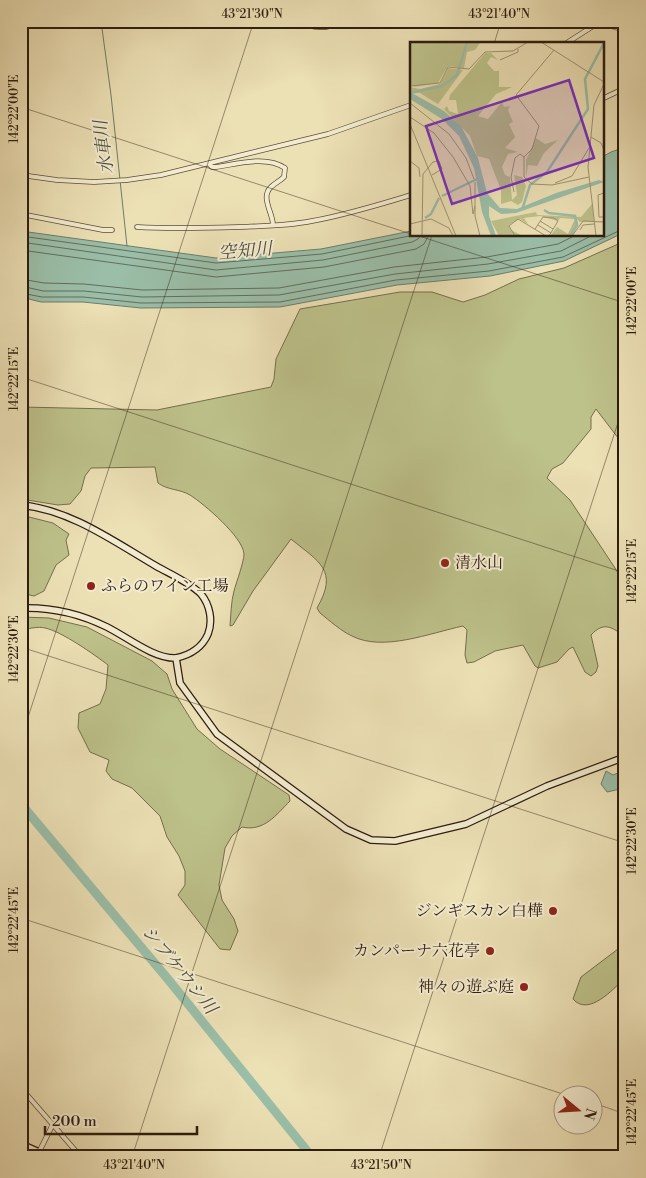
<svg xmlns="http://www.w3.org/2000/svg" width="646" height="1178" font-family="'Libre Bodoni','Noto Serif JP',serif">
<rect width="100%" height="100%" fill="#ece0b5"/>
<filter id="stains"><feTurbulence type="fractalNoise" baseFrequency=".004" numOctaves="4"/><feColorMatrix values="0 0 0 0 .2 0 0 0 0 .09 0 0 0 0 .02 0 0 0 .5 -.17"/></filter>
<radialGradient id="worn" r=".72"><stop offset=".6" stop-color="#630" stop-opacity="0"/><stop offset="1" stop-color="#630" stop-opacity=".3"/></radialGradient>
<g fill="#bdc18a" stroke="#756e4d">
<path d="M625 241V447L596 409 591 417V429L563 463 552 469 547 478 570 500 615 568 625 585V637C612 627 604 621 591 635L598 666 596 672 591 676 585 672 573 647 569 649 557 662 538 668 535 666 523 645 495 651 474 662 467 663 465 655 467 630 463 626C430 633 383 652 352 636 341 631 330 621 320 613L317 608C339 570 319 562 291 539L253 591 233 625 230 626C231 614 231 602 234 591 236 583 244 562 244 554 243 537 204 504 190 495 180 489 167 490 158 483L155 467 91 468 85 476 81 491 70 504 58 505 21 499V407L157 410 271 387 274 379 276 359 300 309 400 292H432L463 302 485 295 519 279 564 268Z"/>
<polygon points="21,515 53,523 69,534 66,540 69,555 56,565 44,591 34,596 21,593"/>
<path d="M21 617 49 618 87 627 152 661 167 674 172 689 197 729 220 749 289 795 290 801C276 815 264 832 242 827L232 836 225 848 219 885 222 900 234 919 238 931 230 950 220 949 178 895 185 885V871L179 856 167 837 160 816 132 788 112 779 106 771 109 760 90 752 78 728 79 713 100 704 106 689 108 665C95 655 61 631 45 628 38 626 28 629 21 630Z"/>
<path d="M625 934V978C613 989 589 1017 573 999L581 977 622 946Z"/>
</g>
<g fill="#9abea8" stroke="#6e7d6b">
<polygon points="625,147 625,232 564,261 490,276 397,285 280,307 141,308 83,302 41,302 21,297 21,231 216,258 321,249 411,231 411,235 602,235 602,157 611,152"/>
<polygon points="625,770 625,788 607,792 601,784 606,771 613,775"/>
</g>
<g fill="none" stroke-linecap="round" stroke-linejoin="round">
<g stroke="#646d5c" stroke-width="1">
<polyline points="21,236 216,263 322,254 414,235"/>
<polyline points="21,242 216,270 323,260 412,242 418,239 421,235"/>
<polyline points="21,250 216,277 324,267 416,249 424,244 429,235"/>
<polyline points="21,279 44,283 84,284 142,290 279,288 394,267 487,257 558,244 576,235"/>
<polyline points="21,286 43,291 84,291 142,297 279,295 395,274 488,264 561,251 593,235"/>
<polyline points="21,293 42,297 83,297 141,303 280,302 396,280 489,271 563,257 625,228"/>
</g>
<polyline stroke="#6e7d6b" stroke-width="1" points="101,21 111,95 127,246"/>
<polyline stroke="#9abea8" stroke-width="9" points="21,804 167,978 312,1157"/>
<g stroke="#5d4d39" stroke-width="5.5">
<g id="street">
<polyline points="565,44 601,21"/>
<polyline points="602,99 625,88"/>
<path d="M210 165 212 167H216C237 164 266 155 285 168L284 177C280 181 275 183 271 187 260 197 273 213 273 225"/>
<polyline points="21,175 57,180 94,182 127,180 161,175 328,134 411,105"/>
<polyline points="21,214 103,230 112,230"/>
<path d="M137 227C171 229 205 228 239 227 263 226 288 226 312 221 346 215 378 205 411 195"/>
<polyline points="21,1088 81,1157"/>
<polyline points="39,1152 53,1124"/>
</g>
</g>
<g stroke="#2d1c10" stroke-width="8">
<g id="secondary">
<path d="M21 505C71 510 113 541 156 566 170 574 189 582 201 594 210 605 213 621 208 634 202 648 190 655 176 658"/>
<path d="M21 608C50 607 81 614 107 627 127 637 154 659 176 658L180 683 217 734 346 829 371 840 395 841 466 824 547 786 625 757"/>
<polyline points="21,1144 50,1157"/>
</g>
</g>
<g stroke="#2d1c10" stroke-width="9">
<path id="highway" d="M301 21C314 27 326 27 340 21"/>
</g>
<use href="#street" stroke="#f3ebcf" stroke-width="4"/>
<use href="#secondary" stroke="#f3ebcf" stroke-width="5.5"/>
<use href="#highway" stroke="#e6c07a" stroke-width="8"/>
</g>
<path fill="none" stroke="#2d1c10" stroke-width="1" stroke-opacity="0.45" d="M589 21 625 33M494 44 501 21M21 107 411 234M416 235 625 303M21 377 625 573M21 647 625 843M21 739 254 21M21 918 569 1096M594 1103 625 1114M132 1157 432 235M379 1157 625 401"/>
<g fill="#8f2418" stroke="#f3ebcf" stroke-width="2">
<circle cx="445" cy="563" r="5"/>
<circle cx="91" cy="586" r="5"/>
<circle cx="553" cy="911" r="5"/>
<circle cx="490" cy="951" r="5"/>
<circle cx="524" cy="987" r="5"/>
</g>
<g text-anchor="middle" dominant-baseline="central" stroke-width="4" stroke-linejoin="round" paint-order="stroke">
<g font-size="16" fill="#2d1c10" stroke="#f3ebcf" text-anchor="end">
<text x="455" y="563" text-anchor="start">清水山</text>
<text x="101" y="586" text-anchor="start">ふらのワイン工場</text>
<text x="543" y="911">ジンギスカン白樺</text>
<text x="480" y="951">カンパーナ六花亭</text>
<text x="514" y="987">神々の遊ぶ庭</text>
</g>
<g font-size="18" font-style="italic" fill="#4e4d3e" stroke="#f3ebcf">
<text transform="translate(104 147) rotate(-97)">水車川</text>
<text transform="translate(245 251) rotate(-5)">空知川</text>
<text transform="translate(179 970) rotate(51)">シブケウシ川</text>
</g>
</g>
<g transform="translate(410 42)">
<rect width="194" height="194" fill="#ece0b5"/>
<path d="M0 0H69L70 1 65 8 57 10 54 26 38 24 28 41 5 45 0 43ZM75 11H81L88 18 81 15 77 21 84 29H89V45H102L86 52 68 74 78 77 92 60 94 65 100 64 98 68 103 80 99 82 105 95 95 106 108 110 98 112 92 125 95 133 100 135 102 158 107 153 104 133 112 135 116 144 112 160 108 163 101 159 91 162V148L79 117 67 114 60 94 34 67 37 64 39 69 48 72 46 58H39L40 53ZM38 26 53 28 28 62 10 51 0 49V45L10 47 30 42ZM126 96 135 102 148 98 134 111 127 124 118 123 116 136V118ZM182 162 184 179 170 180 167 177 168 183 161 194H140L147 185 158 192 165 177 150 176 148 179 130 174 114 176 118 182 110 177 99 183 101 188 113 194H89L81 179 126 170 127 173 171 175Z" fill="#bdc18a"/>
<path d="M0 50 34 69 51 84 68 116 77 151 90 166 107 167 146 151 189 138 194 140 106 171 91 172 79 164V174L86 194H81L72 170 64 126 49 94 32 77 0 57Z" fill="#9abea8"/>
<path fill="none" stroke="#9abea8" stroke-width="2.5" d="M0 51 32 44 47 33 57 0M32 154 67 137M112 168 120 143 137 130 178 67 175 37 194 1M134 168 139 171 165 174 167 183 161 193M15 176 21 172 29 156"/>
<path fill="none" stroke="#a09273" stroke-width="1" d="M131 0 194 40M144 8 106 53 129 84 122 107 114 115V135L122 142 142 143 179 135M90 18 108 10V7M0 44 30 41 38 25 59 27 75 10 103 9 118 0M0 61 39 92 56 116 64 137M0 75 24 91 43 115 60 144 63 172 65 164M0 82 46 194M181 95 191 101 194 108M0 119 9 126 10 135M65 140V174L70 194M145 141 162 134 179 106M104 150 101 135 105 116 110 112 114 115M194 151 188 153 189 175H194M130 179 143 187M0 182 21 177 39 186 43 194M128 183 141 191M125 187 133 175 144 176 148 179 139 194M170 188 173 183 184 182M12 194 13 132 23 120 29 119 32 127 22 133M105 194 99 184 108 177 136 194M162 194 173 179 194 180M186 194 178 125 184 63 194 42"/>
<path fill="#7b2cbf" fill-opacity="0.15" stroke="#7b2cbf" stroke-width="2.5" d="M159 38 184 116 42 162 16 84Z"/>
<rect width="194" height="194" fill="none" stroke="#2d1c10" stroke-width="2.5"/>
</g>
<rect width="646" height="1178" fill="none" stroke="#ece0b5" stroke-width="55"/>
<g transform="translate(578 1110) rotate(108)"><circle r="24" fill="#f3ebcf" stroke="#a49883"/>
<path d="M0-4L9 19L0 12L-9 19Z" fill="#8f2418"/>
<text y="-8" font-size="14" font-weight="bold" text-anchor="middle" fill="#2d1c10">N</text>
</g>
<path d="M45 1126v8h152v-8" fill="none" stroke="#2d1c10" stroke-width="2.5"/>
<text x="52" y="1126" font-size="15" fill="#2d1c10" stroke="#f3ebcf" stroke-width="4" paint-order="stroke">200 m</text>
<rect x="28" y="28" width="590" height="1122" fill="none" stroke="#2d1c10" stroke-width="2"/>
<g font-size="12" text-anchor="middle" fill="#2d1c10">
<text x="252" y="18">43°21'30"N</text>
<text x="499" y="18">43°21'40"N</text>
<text transform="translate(14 109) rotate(-90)" y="4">142°22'00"E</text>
<text transform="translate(632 301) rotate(-90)" y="4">142°22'00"E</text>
<text transform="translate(14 379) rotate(-90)" y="4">142°22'15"E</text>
<text transform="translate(632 571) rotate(-90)" y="4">142°22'15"E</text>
<text transform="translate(14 649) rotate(-90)" y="4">142°22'30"E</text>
<text transform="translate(632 841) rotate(-90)" y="4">142°22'30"E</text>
<text transform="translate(14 920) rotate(-90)" y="4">142°22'45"E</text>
<text transform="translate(632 1112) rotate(-90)" y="4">142°22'45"E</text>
<text x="134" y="1169">43°21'40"N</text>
<text x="381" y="1169">43°21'50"N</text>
</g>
<rect width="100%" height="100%" filter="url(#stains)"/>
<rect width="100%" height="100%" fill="url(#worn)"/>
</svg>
